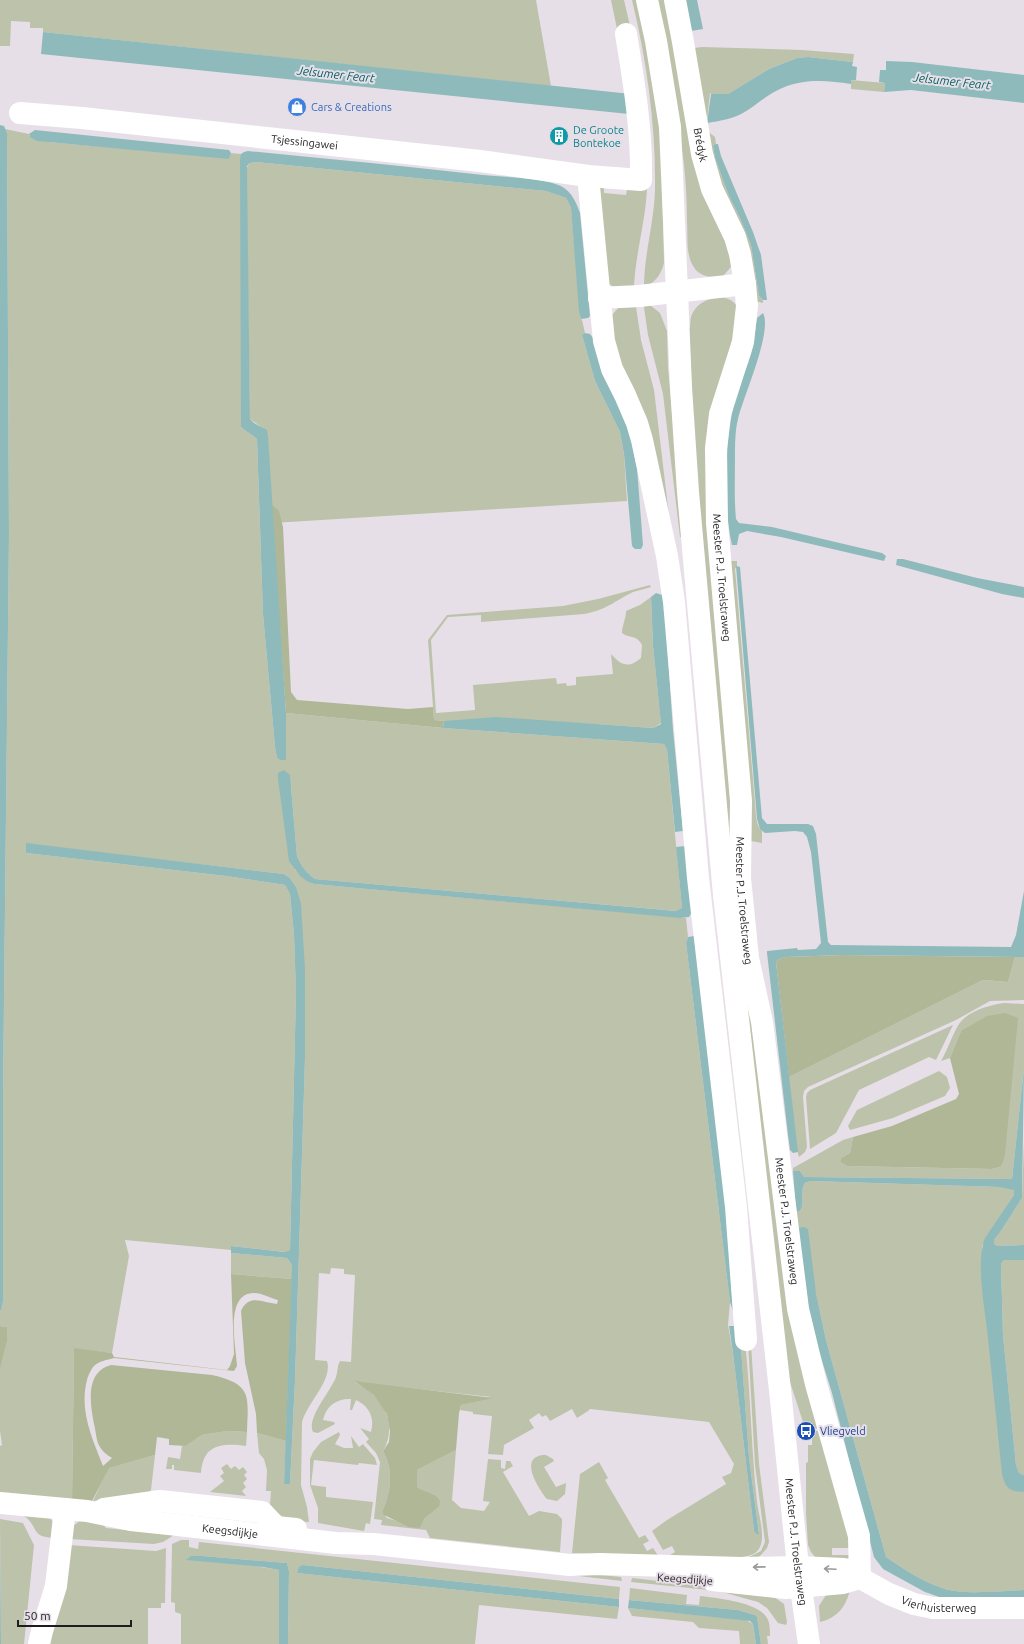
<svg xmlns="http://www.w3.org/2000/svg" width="1024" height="1644" font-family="Ubuntu,sans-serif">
<rect width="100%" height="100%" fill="#e7dfe7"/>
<g fill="#bdc2ab">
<polygon points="0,0 536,0 551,86 43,32 43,28 30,28 30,22 11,21 10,46 0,46"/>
<polygon points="611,0 624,0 630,26 617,29"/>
<path d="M632 0H639L642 12 661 138 664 263C661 275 655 283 644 287 644 255 654 223 655 190 656 127 647 62 632 0Z"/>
<path d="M656 0H670L733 261 731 267 723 276C710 278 698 277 692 264 686 252 688 236 687 222 687 203 686 184 684 165 678 110 666 55 656 0Z"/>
<path d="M702 47 802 50 854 54 853 62 808 57 797 58 769 69 728 94H711L710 93 706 130 715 137 716 144 713 147 715 158 729 196 740 218 751 245 759 296 763 300V303L754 301 752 298C750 281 749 263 743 247 734 217 718 191 708 161H710L692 51 694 48Z"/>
<polygon points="851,80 885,83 884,92 851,89"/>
<path d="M5 129 29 134V136L48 142 229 158 231 153 241 154V427C246 432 252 434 257 439L263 614 275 747 277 758 286 760V713L443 728 664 744 667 750 682 908 677 911 315 879C306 872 301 866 297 856L290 775 295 870 308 882 314 884 686 918 688 937 686 943 730 1302 728 1325 733 1353 754 1531 759 1533 749 1457 741 1348 745 1342C751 1395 751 1448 757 1501 758 1514 769 1544 755 1553 741 1562 687 1557 667 1557L675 1552 672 1546 663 1550 652 1531 667 1520 726 1484 722 1477 731 1473 734 1464 709 1422 590 1409 588 1411 577 1418 572 1409 550 1421 546 1415 542 1417 539 1413 529 1420 534 1428 504 1445 503 1455 488 1454 492 1416 473 1414V1412L460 1410 461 1405 491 1397 355 1382C360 1386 368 1389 373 1394 390 1408 394 1433 383 1451 394 1471 391 1492 382 1512L387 1518 420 1528 425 1518 439 1507 433 1494 425 1493 417 1486V1470L456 1450 452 1500 461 1508 484 1511 490 1502 483 1501 488 1459 501 1460V1468L505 1469 506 1461H510L513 1466 503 1472 529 1516 539 1511 557 1514 562 1519V1523L560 1552 430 1538 426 1530 381 1525 382 1520 374 1519 380 1462 376 1453 366 1442 369 1439 360 1428 371 1432C375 1418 369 1406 356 1400L352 1410H350L351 1399C337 1398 326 1406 323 1420L334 1422 335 1424 318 1433 313 1432C306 1418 331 1391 336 1377 338 1371 337 1366 340 1361L351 1362 355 1275 344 1274V1269L331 1268 330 1274 319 1273 315 1360 327 1361C333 1380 307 1403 302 1422L301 1485 307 1507 309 1522C286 1520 286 1522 270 1505L271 1491H266L267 1470 264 1459 259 1453 257 1433 286 1441 284 1484H290L295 1381 305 1059 296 887 290 878 284 874 26 844V853L226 876 285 885 290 894 294 935 296 992 290 1250 286 1252 231 1246V1250L125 1240 129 1256 112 1353 74 1349 72 1503 0 1495V1446L2 1445 0 1431V1370L7 1342V1327L0 1326V1310L1 1309 3 1302V1096L9 535 7 133Z"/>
<polygon points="256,162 546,191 566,198 571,208 581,319 582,320 585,333 582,335 595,381 620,432 624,454 627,501 273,523 267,431 250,419 246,169 250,163"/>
<path d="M604 185V193L626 195 628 185 647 187C646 221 635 255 634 288H615L608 283 598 189Z"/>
<path d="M720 297C729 298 735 301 739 310L720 392 736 804 824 1429 805 1428 788 1376 748 1043 696 486 689 329C691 326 690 321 691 317 696 303 707 299 720 297Z"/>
<polygon points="645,304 650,305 660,313 667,331 668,367 683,537 680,537 663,394 648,335 644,307"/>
<polygon points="636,307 641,340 654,390 675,565 609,333 612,315 618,308"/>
<path d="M729 561H737V566L735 569 755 803C756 811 755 825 762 831V843L751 841Z"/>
<path d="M650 585 651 587C646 589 639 590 633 592 615 601 606 610 584 614L481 622V615L448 617 431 640 436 713 475 710 473 685 556 678 557 684 566 683 567 686 576 685V677L613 674 611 654C621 665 628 669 641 658L642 645C636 634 630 639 622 633 622 625 626 619 626 611L640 605 651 597 653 646 661 723 653 728 595 724 444 721 434 720 428 640 447 615 563 606 598 599Z"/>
<polygon points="1015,957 1024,957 1024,1000 990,1001 956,1020 808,1087 804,1091 803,1097 807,1147 805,1152 799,1157 797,1150 789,1077 983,980 1008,982"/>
<path d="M1004 1003 1024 1004V1068L1012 1179 804 1177 800 1171H793V1168L843 1140 853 1137 850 1153 841 1158 840 1162 847 1166 992 1169 1000 1167 961 1031 950 1058 941 1061C948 1049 952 1035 959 1024 968 1011 989 1005 1004 1003Z"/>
<polygon points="953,1025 936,1060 929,1057 859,1090 836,1133 810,1149 806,1097 807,1093 810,1090"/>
<polygon points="939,1071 947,1077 950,1088 945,1096 893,1118 850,1130 848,1126 857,1110"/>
<polygon points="1024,1141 1024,1245 998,1246 994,1244 994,1240 1001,1231 1022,1198"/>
<path d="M811 1181 999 1187 1013 1189 1015 1190 1014 1195 982 1246 983 1288 1020 1492H1024V1590C1003 1591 964 1595 945 1589 925 1583 902 1568 886 1557L826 1340 816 1293 798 1228 796 1211H800C806 1203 799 1191 805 1183Z"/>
<polygon points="231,1253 287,1258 292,1265 292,1279 231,1274"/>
<polygon points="1004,1260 1024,1260 1024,1475 1019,1473 1016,1465 1003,1335 1001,1264"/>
<polygon points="748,1342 751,1345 759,1464 769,1542 767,1548 759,1557 747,1558 761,1551 765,1542 755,1465"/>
<path d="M227 1431 247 1432 246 1446C222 1443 203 1444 201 1473L174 1470V1465H172V1469H166L168 1457 180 1459 182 1446H186L202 1435Z"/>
<polygon points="812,1431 824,1431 854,1548 832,1548 832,1555 851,1555 845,1561 816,1558 811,1552 808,1545 806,1513 806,1463 808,1462 808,1445 812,1445"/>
<polygon points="339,1432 340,1435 335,1444 344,1448 353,1448 351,1436 359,1447 363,1444 375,1458 377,1465 359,1463 358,1465 314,1460 311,1485 326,1487 326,1497 373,1502 370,1524 366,1523 364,1531 318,1523 318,1508 310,1485 310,1459 313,1452 321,1442"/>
<polygon points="155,1455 151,1490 149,1493 144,1496 93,1501 108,1468"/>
<path d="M546 1455 553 1459 554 1461 544 1467 556 1487 566 1483 565 1494 557 1501 547 1499C538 1488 517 1455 546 1455Z"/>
<polygon points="599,1462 608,1478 605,1480 639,1538 645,1535 649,1541 643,1544 647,1551 653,1548 659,1557 572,1553 580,1474"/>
<polygon points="227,1464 231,1469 235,1466 239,1470 243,1467 247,1472 244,1475 247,1479 243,1483 246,1487 242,1491 246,1496 210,1492 224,1481 220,1476 224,1473 221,1468"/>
<path d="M24 1516H48L54 1523 55 1538C29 1537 40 1527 24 1516Z"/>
<polygon points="0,1519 23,1523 34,1545 24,1644 1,1644"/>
<polygon points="81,1520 99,1520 106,1528 174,1535 163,1542 154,1544 69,1539 73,1526"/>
<polygon points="181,1540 189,1540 189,1547 198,1549 199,1542 620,1587 619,1599 303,1565 297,1573 619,1607 617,1619 479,1605 475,1644 288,1644 289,1571 287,1563 202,1556 191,1556 280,1570 279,1644 181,1644 181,1614 175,1612 175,1603 171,1602 172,1544"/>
<polygon points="68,1545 156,1551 166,1548 165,1603 161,1603 161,1608 148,1608 148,1644 47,1644"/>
<polygon points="571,1572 621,1577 622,1581 570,1575"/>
<polygon points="632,1578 720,1588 719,1591 631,1582"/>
<path d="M630 1588 687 1595 686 1604 699 1605 700 1596C717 1598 758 1602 767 1618 770 1623 770 1630 770 1636H767L768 1644H761L757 1618 755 1615 738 1610 629 1600Z"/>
<path d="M850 1590C846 1607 837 1618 820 1622L819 1606 826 1595Z"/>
<polygon points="722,1592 774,1597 784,1604 787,1622 786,1625 778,1623 767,1608 758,1602"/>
<polygon points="628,1608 746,1620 753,1624 756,1644 740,1644 739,1631 699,1628 693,1622 632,1616"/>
</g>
<g fill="#b0b796">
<polygon points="271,504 279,511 283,527 291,692 297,700 408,709 433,707 434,720 444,721 443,728 286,713"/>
<polygon points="843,955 1015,957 1008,982 983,980 789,1077 776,962 779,959 786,957"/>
<polygon points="1005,1013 1018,1018 1005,1154 1003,1162 1000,1167 992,1169 847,1166 840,1162 841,1158 850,1153 853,1137 892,1126 956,1099 959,1094 950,1058 961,1031 987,1016"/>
<path d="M231 1274 292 1279 286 1441 257 1433 256 1414 245 1363 241 1311C249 1293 263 1303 277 1304L278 1300C270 1298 262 1293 254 1293 224 1293 236 1347 237 1366L234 1371 114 1358C107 1360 99 1361 94 1366 91 1369 88 1376 87 1380 79 1410 92 1438 103 1466L112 1458C107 1455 103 1452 100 1447 96 1441 96 1431 94 1424 90 1403 85 1372 111 1365L212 1375C253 1384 248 1397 247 1432L227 1431 202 1435 186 1446 169 1445V1439L157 1437 155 1455 109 1468 92 1501 72 1503 74 1348 112 1353 114 1357 227 1370 230 1366 234 1354Z"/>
<polygon points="0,1326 7,1327 7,1342 0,1370"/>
<path d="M354 1381 493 1398 461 1405 459 1413 456 1450 417 1470V1486C424 1494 435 1491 440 1501L439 1507 425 1518 420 1528 409 1527 384 1515 382 1512C391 1492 394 1471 383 1451L389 1442 390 1432 387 1414 374 1395Z"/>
</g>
<g fill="#8fbabb">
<polygon points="685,0 697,0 703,29 691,31"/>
<polygon points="43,32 631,94 629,114 41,54"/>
<path d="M808 57 853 62 852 66 857 67 856 80H851V84C825 80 800 78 776 91 764 97 754 107 743 113 733 119 719 121 707 123L711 94H728L769 69 797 58Z"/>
<polygon points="886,61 912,62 1024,75 1024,103 911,90 884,92 885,83 879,82 880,70 886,70"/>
<polygon points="0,125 4,126 7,133 9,535 3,1096 3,1302 1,1310 0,1310"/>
<polygon points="35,130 229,150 231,153 229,159 48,142 37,141 30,137 29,134"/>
<polygon points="716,144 718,144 721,156 753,232 761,255 767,300 763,300 759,296 751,245 740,218 729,196 715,158 713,146"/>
<path d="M248 151C327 159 405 166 483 175 503 177 544 178 561 186 572 192 576 202 580 213L590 316 588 318 581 319 579 311 571 208 566 198 546 191 256 162 250 163 247 166 250 419 254 423 267 430 268 436 286 713V760H281L277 758 275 747 263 614 257 439C252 434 246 432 241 427L240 160 241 154 244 152Z"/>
<path d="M763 313C773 331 743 397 738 419 735 431 735 445 735 458 735 478 734 499 736 519L739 523 772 527 882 553 886 556 884 561 781 537 747 531 739 534 737 545H732C723 508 725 441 734 404 738 384 749 366 753 346 755 337 755 327 757 318Z"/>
<polygon points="585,333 590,334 593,338 629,429 637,468 643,545 641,549 635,549 632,546 624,454 620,432 595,381 582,335"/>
<polygon points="897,559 903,559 977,578 1024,587 1024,598 1002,594 896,565"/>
<polygon points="736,566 740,567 762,818 767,824 808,824 813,826 816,834 828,942 831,945 1011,947 1016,935 1024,891 1024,957 843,955 786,957 779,959 776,962 798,1152 793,1153 790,1150 788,1135 767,953 767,951 797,948 798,950 816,949 821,943 811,852 807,837 803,832 795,831 765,833 760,829 757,819"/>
<polygon points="656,593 662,595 664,599 673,730 683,831 675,832 667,750 664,744 443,728 444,721 496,717 653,728 661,724 653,646 651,597"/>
<path d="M284 770 290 775 297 856C301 866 306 872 315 879L676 911 682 908 676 847 685 846 692 912 689 917 680 918 314 884 308 882 300 876 289 861 278 779V773Z"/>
<polygon points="26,843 284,874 290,878 296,887 301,904 305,969 305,1059 295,1381 290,1484 284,1484 292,1265 287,1258 231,1253 231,1246 285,1252 290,1250 296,992 294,935 290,894 285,885 226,876 26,853"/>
<polygon points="694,936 726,1184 733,1311 730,1302 686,943 688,937"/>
<path d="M1024 1068 1022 1198 1001 1231 994 1240V1244L998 1246 1024 1245V1260H1004L1001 1264 1003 1335 1016 1465 1019 1473 1024 1475V1492C1010 1492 1005 1488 1002 1474 997 1426 992 1377 987 1329 984 1304 976 1261 985 1238L1014 1195V1190L999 1187 811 1181 805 1183C799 1191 806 1203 800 1211H796L793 1171H800L804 1177 1012 1179Z"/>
<path d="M804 1227 808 1229 816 1293 826 1340 886 1557C902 1568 925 1583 945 1589 964 1595 1003 1591 1024 1590V1600L945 1599 925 1592 883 1569 874 1557 832 1393 818 1348 809 1311 798 1228Z"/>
<polygon points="729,1326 734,1326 741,1348 749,1457 759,1534 757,1534 754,1531 733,1353"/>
<polygon points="0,1535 1,1644 0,1644"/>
<polygon points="191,1556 202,1556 287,1563 289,1571 288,1644 279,1644 279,1570 263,1567 186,1560"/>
<polygon points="303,1565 619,1599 619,1607 297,1573 299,1567"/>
<polygon points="629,1600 738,1610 755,1615 757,1617 761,1644 756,1644 753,1624 750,1621 628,1608"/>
</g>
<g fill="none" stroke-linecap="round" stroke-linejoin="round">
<g stroke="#fff" stroke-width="22">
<path id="s1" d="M675 0 683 42 702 154 712 189 735 237 740 254 745 284 747 306 743 342 720 414 716 448 717 523 741 801 740 878 748 958 762 1022 798 1309 816 1384 859 1536 860 1578"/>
<path id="s2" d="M20 113 82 118 480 161 588 176 641 180C642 131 634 82 626 34"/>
<polyline points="588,176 604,341 612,369 625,395 637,423 642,440 667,556 674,602 698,878 736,1207 746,1340"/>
<polyline points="599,298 639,296 745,284"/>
<path id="s3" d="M0 1503 87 1511 131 1520 178 1525 336 1543 374 1544 570 1565 600 1564 742 1568 798 1567 844 1569 889 1594 914 1604 933 1608H1024"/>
<polyline points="104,1509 160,1501 262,1512 276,1527 296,1529"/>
<polyline points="712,1580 786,1588 843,1583 860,1578"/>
<polyline points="39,1644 42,1631 56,1586 65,1509"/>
</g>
<path stroke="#fff" stroke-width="22" id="s4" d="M647 0 656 41 670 127 681 387 688 492 724 895 780 1390 798 1567 809 1644"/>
</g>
<defs><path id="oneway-shaft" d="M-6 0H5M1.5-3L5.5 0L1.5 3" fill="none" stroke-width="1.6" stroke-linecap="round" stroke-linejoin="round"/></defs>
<g stroke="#9a999a">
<use href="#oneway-shaft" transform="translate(759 1567) rotate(179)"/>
<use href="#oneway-shaft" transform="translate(830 1569) rotate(-177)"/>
</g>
<defs>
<g id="shop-disc" transform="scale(1)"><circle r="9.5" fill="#3f7fe0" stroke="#e7dfe7"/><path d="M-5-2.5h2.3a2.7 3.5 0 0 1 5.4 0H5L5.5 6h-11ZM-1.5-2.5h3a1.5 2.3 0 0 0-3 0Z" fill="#fff"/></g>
<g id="building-disc" transform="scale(1)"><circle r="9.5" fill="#0f9aa8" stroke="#e7dfe7"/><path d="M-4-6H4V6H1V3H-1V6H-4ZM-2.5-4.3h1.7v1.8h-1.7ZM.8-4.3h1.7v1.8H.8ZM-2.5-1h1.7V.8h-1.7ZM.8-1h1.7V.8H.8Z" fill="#fff"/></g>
<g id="bus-disc" transform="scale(1)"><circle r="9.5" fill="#1a4fb4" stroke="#e7dfe7"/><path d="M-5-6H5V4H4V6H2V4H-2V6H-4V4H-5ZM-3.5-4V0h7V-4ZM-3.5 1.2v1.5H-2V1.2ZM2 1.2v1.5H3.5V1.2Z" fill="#fff"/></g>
</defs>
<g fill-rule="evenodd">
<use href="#shop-disc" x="297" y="107"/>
<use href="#building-disc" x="559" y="136"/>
<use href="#bus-disc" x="806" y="1431"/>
</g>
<g text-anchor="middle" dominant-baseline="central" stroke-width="4" stroke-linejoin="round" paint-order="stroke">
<g font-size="11" fill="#366cbe" stroke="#e7dfe7" text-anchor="start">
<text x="311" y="107">Cars &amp; Creations</text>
</g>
<g font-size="11" fill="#0d838f" stroke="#e7dfe7" text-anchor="start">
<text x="573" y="130">De Groote<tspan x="573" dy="13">Bontekoe</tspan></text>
</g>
<g font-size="11" fill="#1f1c1f" stroke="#e7dfe7">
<text stroke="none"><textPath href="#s2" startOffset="286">Tsjessingawei</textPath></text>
<text stroke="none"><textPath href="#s1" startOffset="147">Brédyk</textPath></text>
<text stroke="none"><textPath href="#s1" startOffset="592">Meester P.J. Troelstraweg</textPath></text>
<text stroke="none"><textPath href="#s1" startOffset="916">Meester P.J. Troelstraweg</textPath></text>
<text stroke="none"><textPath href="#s1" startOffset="1240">Meester P.J. Troelstraweg</textPath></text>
<text stroke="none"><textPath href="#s3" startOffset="232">Keegsdijkje</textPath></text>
<text stroke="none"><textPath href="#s4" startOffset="1550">Meester P.J. Troelstraweg</textPath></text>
<text transform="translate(685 1579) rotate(4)">Keegsdijkje</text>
<text stroke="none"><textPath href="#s3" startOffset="951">Vierhuisterweg</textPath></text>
</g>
<g font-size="11" fill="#164399" stroke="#e7dfe7" text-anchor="start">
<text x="820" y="1431">Vliegveld</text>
</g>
<g font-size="12" font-style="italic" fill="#006063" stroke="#e7dfe7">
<text transform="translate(336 74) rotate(6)">Jelsumer Feart</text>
<text transform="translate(952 81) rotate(6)">Jelsumer Feart</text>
</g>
</g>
<path d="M18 1620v6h113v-6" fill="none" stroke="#1f1c1f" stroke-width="2"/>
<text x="24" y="1620" font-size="12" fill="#1f1c1f" stroke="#e7dfe7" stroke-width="3" paint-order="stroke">50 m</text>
</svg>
